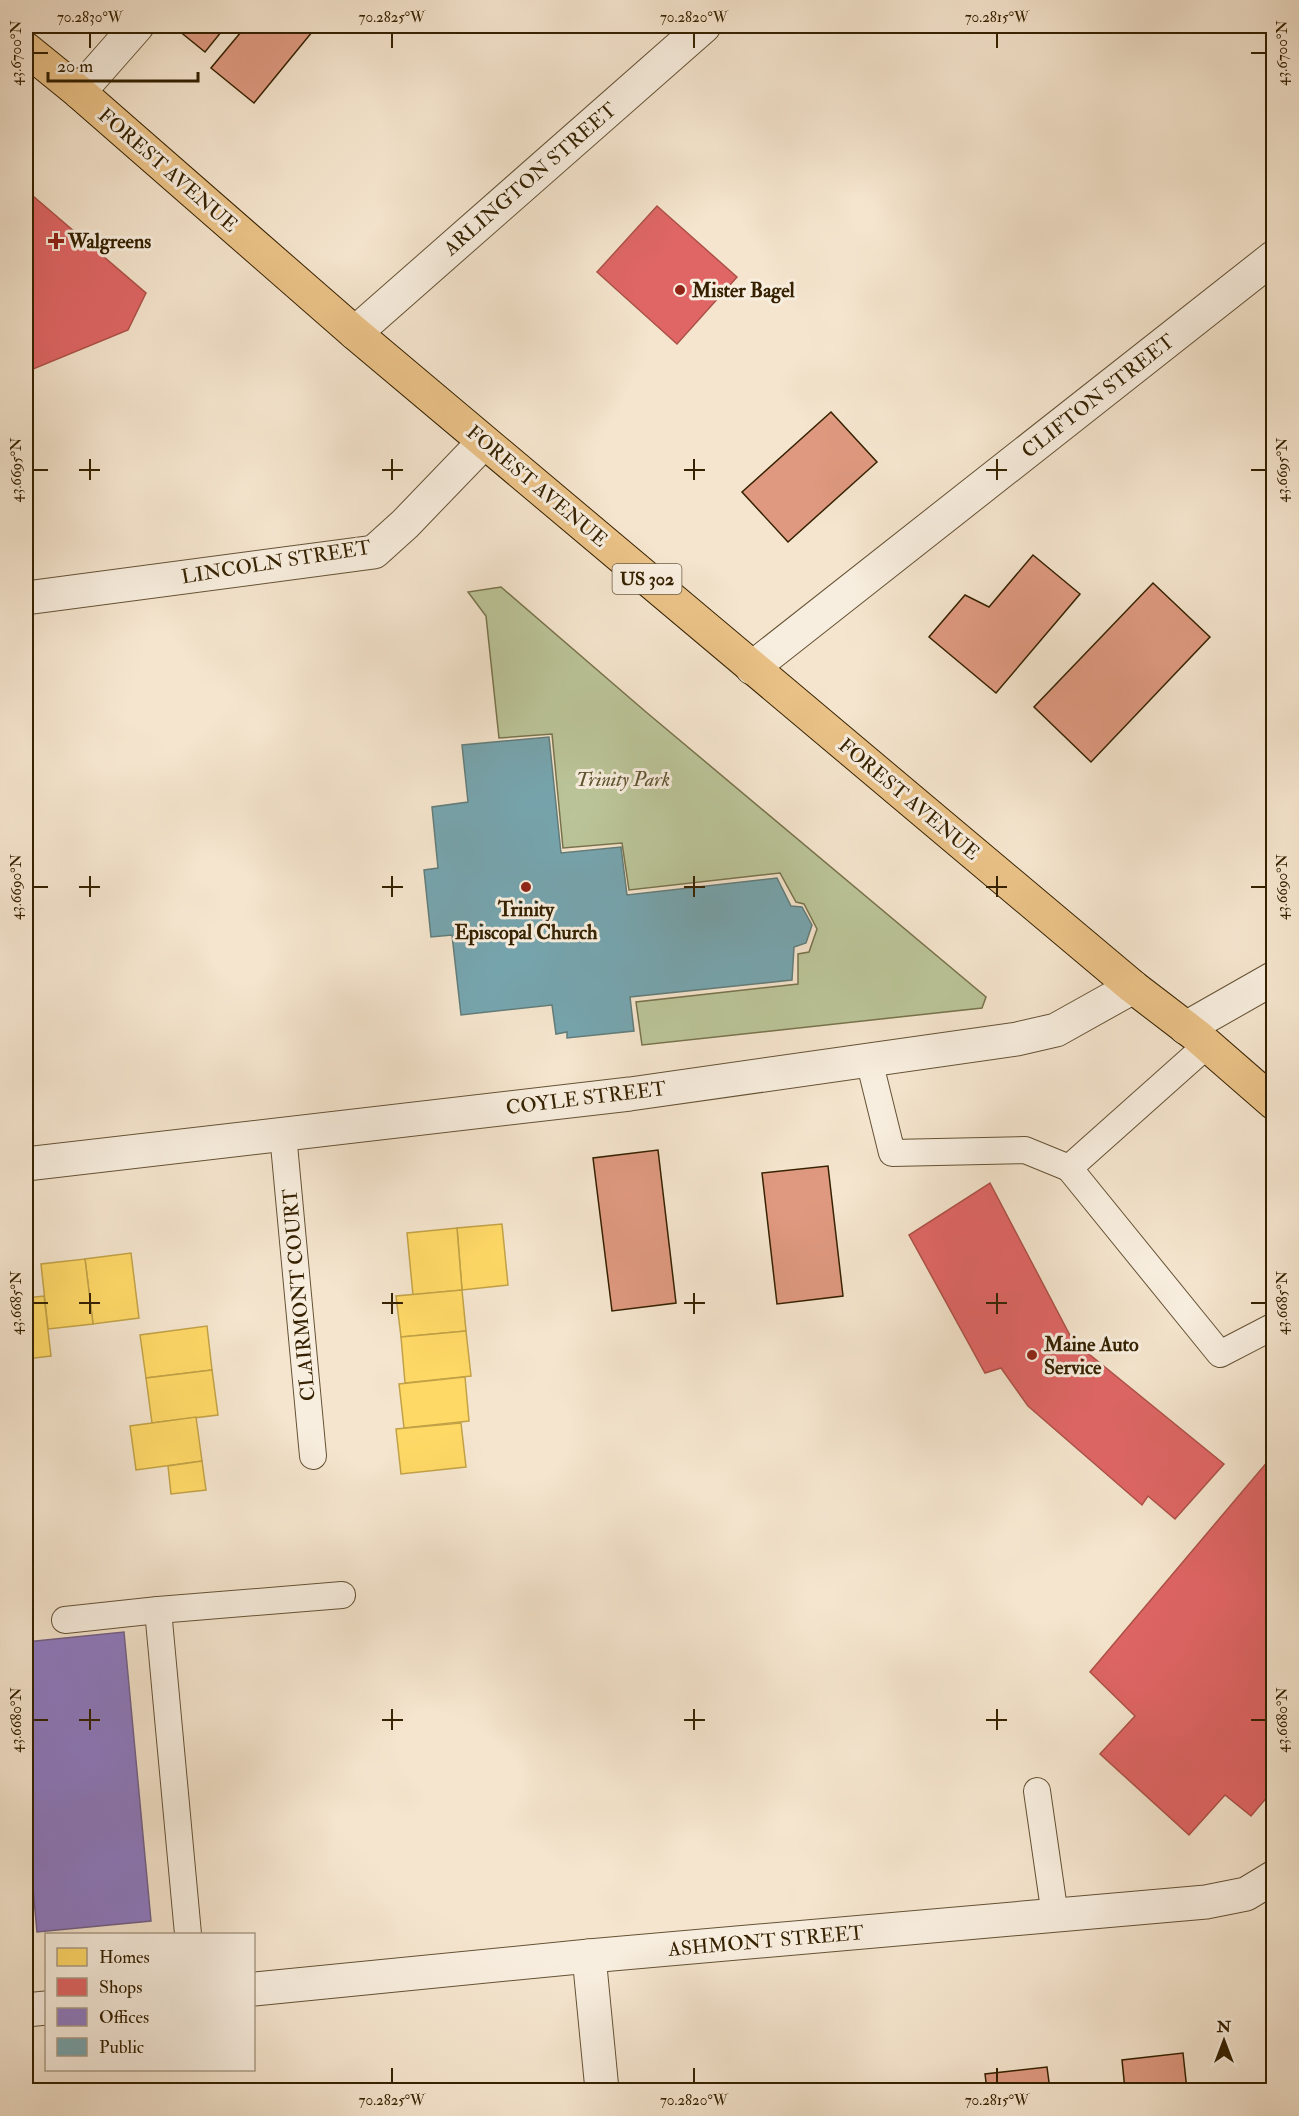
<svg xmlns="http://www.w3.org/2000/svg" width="1299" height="2116" font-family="'IM FELL Double Pica',serif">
<rect width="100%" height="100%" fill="#f5e5ce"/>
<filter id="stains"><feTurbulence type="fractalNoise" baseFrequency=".00333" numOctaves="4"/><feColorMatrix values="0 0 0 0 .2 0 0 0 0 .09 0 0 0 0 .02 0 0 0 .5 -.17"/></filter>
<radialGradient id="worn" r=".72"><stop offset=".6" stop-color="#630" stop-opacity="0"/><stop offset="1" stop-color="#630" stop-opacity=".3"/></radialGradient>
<polygon fill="#bbc599" stroke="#78734c" stroke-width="1.5" points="501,587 646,712 986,997 982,1008 642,1045 636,1002 798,984 798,954 809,952 817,929 804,904 796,902 780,873 629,890 622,843 563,848 552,734 499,738 486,616 468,592"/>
<g fill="#ffd966" stroke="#c2a247" stroke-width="1.5">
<polygon points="502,1224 508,1285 462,1290 457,1228"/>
<polygon points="457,1228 462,1290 413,1295 407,1233"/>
<polygon points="131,1253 139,1318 93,1324 85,1259"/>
<polygon points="85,1259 93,1324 48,1329 41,1264"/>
<polygon points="462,1290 466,1331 401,1337 396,1296"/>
<polygon points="44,1296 51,1356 26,1359 26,1298"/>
<polygon points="207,1326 212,1370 146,1378 140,1335"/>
<polygon points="466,1331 471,1376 405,1383 401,1337"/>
<polygon points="212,1370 218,1415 152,1423 146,1378"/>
<polygon points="465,1377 469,1421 404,1428 399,1384"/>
<polygon points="196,1417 202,1461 136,1470 130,1426"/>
<polygon points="461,1423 466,1467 401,1474 396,1429"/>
<polygon points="202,1461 206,1490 171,1494 168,1466"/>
</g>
<g fill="#e06666" stroke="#ad5147" stroke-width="1.5">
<polygon points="26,190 146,293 128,330 26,372"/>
<polygon points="657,206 737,277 677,344 597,272"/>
<polygon points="990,1183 1073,1341 1224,1464 1175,1519 1148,1496 1142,1505 1028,1406 1001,1368 985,1373 909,1235"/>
<polygon points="1274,1454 1274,1789 1251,1816 1225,1795 1189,1835 1100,1754 1135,1716 1090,1672"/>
</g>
<polygon fill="#8e7cc3" stroke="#736188" stroke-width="1.5" points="124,1632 151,1921 37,1932 26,1810 26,1642"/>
<polygon fill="#76a5af" stroke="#627d7a" stroke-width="1.5" points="549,737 561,853 621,847 627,895 777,878 791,906 802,907 812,925 806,943 794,947 792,980 630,997 634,1031 567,1038 567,1032 556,1034 552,1005 461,1015 452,935 431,937 424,870 438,868 432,807 468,802 462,745"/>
<g fill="#df9980" stroke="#352100" stroke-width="1.5">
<polygon points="173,26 226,26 205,52"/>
<polygon points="246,26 317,26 254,103 211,68"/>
<polygon points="831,412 877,462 788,542 742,492"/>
<polygon points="1033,555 1080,594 996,693 929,637 965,595 989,607"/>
<polygon points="1153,583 1210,637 1091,762 1034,707"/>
<polygon points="658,1150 676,1303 612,1311 593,1158"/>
<polygon points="828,1166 843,1296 777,1304 762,1173"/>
<polygon points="1183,2053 1187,2090 1125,2090 1122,2060"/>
<polygon points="1047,2067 1050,2090 987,2090 985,2074"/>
</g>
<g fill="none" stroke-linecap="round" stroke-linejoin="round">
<g stroke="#655234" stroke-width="28">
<g id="service">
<polyline points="1207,1045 1069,1168 1220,1354 1274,1326"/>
<polyline points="869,1060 892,1153 1025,1150 1069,1168"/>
<polyline points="283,1134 313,1456"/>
<polyline points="65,1620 158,1610"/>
<polyline points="1037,1791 1055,1916"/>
<polyline points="188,1934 158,1610 342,1595"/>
</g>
</g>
<g stroke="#655234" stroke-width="35">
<g id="minor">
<polyline points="79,92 137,26"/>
<polyline points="355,333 704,26"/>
<polyline points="26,598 374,552 405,524 484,442"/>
<polyline points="752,668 1274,257"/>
<polyline points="1186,1028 1274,978"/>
<polyline points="26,1164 630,1094 1017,1039 1056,1030 1133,987"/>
<polyline points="589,1956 602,2090"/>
<polyline points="254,1989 589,1956 1206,1902 1246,1894 1274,1877"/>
<polyline points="26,2010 46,2008"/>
</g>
</g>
<g stroke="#352100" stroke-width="35">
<polyline id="trunk" points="26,49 79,92 355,333 1133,987 1197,1036 1274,1103"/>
</g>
<use href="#service" stroke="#f8eedf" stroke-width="26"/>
<use href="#minor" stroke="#f8eedf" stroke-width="33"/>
<use href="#trunk" stroke="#eac287" stroke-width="33"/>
</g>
<path fill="none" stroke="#352100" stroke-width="2" d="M90 33V48M392 33V48M694 33V48M997 33V48M33 53H48M1251 53H1266M90 459V480M392 459V480M694 459V480M997 459V480M33 470H48M79 470H100M382 470H403M684 470H705M986 470H1007M1251 470H1266M90 876V897M392 876V897M694 876V897M997 876V897M33 887H48M79 887H100M382 887H403M684 887H705M986 887H1007M1251 887H1266M90 1293V1314M392 1293V1314M694 1293V1314M997 1293V1314M33 1303H48M79 1303H100M382 1303H403M684 1303H705M986 1303H1007M1251 1303H1266M90 1709V1730M392 1709V1730M694 1709V1730M997 1709V1730M33 1720H48M79 1720H100M382 1720H403M684 1720H705M986 1720H1007M1251 1720H1266M392 2068V2083M694 2068V2083M997 2068V2083"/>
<g fill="#8f2418" stroke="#f8eedf" stroke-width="2">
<path d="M53 232h6v6h6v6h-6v6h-6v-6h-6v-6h6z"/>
<circle cx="680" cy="290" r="6"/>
<circle cx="526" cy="887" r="6"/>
<circle cx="1032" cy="1355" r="6"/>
</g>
<g text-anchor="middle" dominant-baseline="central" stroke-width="6" stroke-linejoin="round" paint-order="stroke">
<rect fill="#f8eedf" stroke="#705e43" stroke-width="1.5" x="612.5" y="564" width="69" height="30" rx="4.5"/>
<g font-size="18" font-weight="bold" fill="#352100">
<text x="647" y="579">US 302</text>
</g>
<g font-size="20" fill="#352100" stroke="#f8eedf">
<text transform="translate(168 170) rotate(41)">FOREST AVENUE</text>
<text transform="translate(530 179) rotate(-41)">ARLINGTON STREET</text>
<text transform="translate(1098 396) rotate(-38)">CLIFTON STREET</text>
<text transform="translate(537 486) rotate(40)">FOREST AVENUE</text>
<text transform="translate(276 562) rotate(-9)">LINCOLN STREET</text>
<text transform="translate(909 799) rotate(40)">FOREST AVENUE</text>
<text transform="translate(586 1098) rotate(-7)">COYLE STREET</text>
<text transform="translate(299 1295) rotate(-95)">CLAIRMONT COURT</text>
<text transform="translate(766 1941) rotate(-5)">ASHMONT STREET</text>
</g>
<g font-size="20" font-weight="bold" fill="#352100" stroke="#f8eedf" text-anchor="start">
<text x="68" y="241">Walgreens</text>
<text x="692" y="290">Mister Bagel</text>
<text x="526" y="909" text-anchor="middle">Trinity<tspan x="526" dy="23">Episcopal Church</tspan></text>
<text x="1044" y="1344">Maine Auto<tspan x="1044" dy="23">Service</tspan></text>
</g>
<g font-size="20" font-style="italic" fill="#5d522e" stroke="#f8eedf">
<text x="623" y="779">Trinity Park</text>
</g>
</g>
<rect width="1299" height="2116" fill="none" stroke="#f5e5ce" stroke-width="66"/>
<rect x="45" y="1933" width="210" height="138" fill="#f8eedf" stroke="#aa9c86" stroke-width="1.5"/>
<rect x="57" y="1948" width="30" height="18" fill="#ffd966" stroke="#aa9c86" stroke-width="1.5"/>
<text x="99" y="1963" font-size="18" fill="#352100">Homes</text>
<rect x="57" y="1978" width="30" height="18" fill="#e06666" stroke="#aa9c86" stroke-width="1.5"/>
<text x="99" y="1993" font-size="18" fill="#352100">Shops</text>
<rect x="57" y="2008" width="30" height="18" fill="#8e7cc3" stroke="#aa9c86" stroke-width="1.5"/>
<text x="99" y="2023" font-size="18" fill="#352100">Offices</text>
<rect x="57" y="2038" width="30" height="18" fill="#76a5af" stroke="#aa9c86" stroke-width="1.5"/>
<text x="99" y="2053" font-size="18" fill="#352100">Public</text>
<g transform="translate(1224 2041)" stroke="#f8eedf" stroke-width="4.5" paint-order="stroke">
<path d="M0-4.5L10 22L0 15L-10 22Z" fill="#352100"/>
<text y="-9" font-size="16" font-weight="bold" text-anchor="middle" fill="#352100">N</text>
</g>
<path d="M48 72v9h150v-9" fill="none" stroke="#352100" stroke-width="3"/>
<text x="57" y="72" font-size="18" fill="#352100" stroke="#f8eedf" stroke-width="4.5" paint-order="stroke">20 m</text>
<rect x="33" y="33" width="1233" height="2050" fill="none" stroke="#352100" stroke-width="2"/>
<g font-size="15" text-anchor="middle" fill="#352100">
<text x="90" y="22">70.2830°W</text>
<text x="392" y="22">70.2825°W</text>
<text x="694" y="22">70.2820°W</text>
<text x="997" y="22">70.2815°W</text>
<text transform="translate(16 53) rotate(-90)" y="5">43.6700°N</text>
<text transform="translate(1282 53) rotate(-90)" y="5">43.6700°N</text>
<text transform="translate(16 470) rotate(-90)" y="5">43.6695°N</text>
<text transform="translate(1282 470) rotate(-90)" y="5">43.6695°N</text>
<text transform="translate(16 887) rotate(-90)" y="5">43.6690°N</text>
<text transform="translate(1282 887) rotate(-90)" y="5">43.6690°N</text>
<text transform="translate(16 1303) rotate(-90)" y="5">43.6685°N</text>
<text transform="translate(1282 1303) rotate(-90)" y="5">43.6685°N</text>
<text transform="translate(16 1720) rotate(-90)" y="5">43.6680°N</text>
<text transform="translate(1282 1720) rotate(-90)" y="5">43.6680°N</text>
<text x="392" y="2105">70.2825°W</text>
<text x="694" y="2105">70.2820°W</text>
<text x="997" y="2105">70.2815°W</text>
</g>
<rect width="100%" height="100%" filter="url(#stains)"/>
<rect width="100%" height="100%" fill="url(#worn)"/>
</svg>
